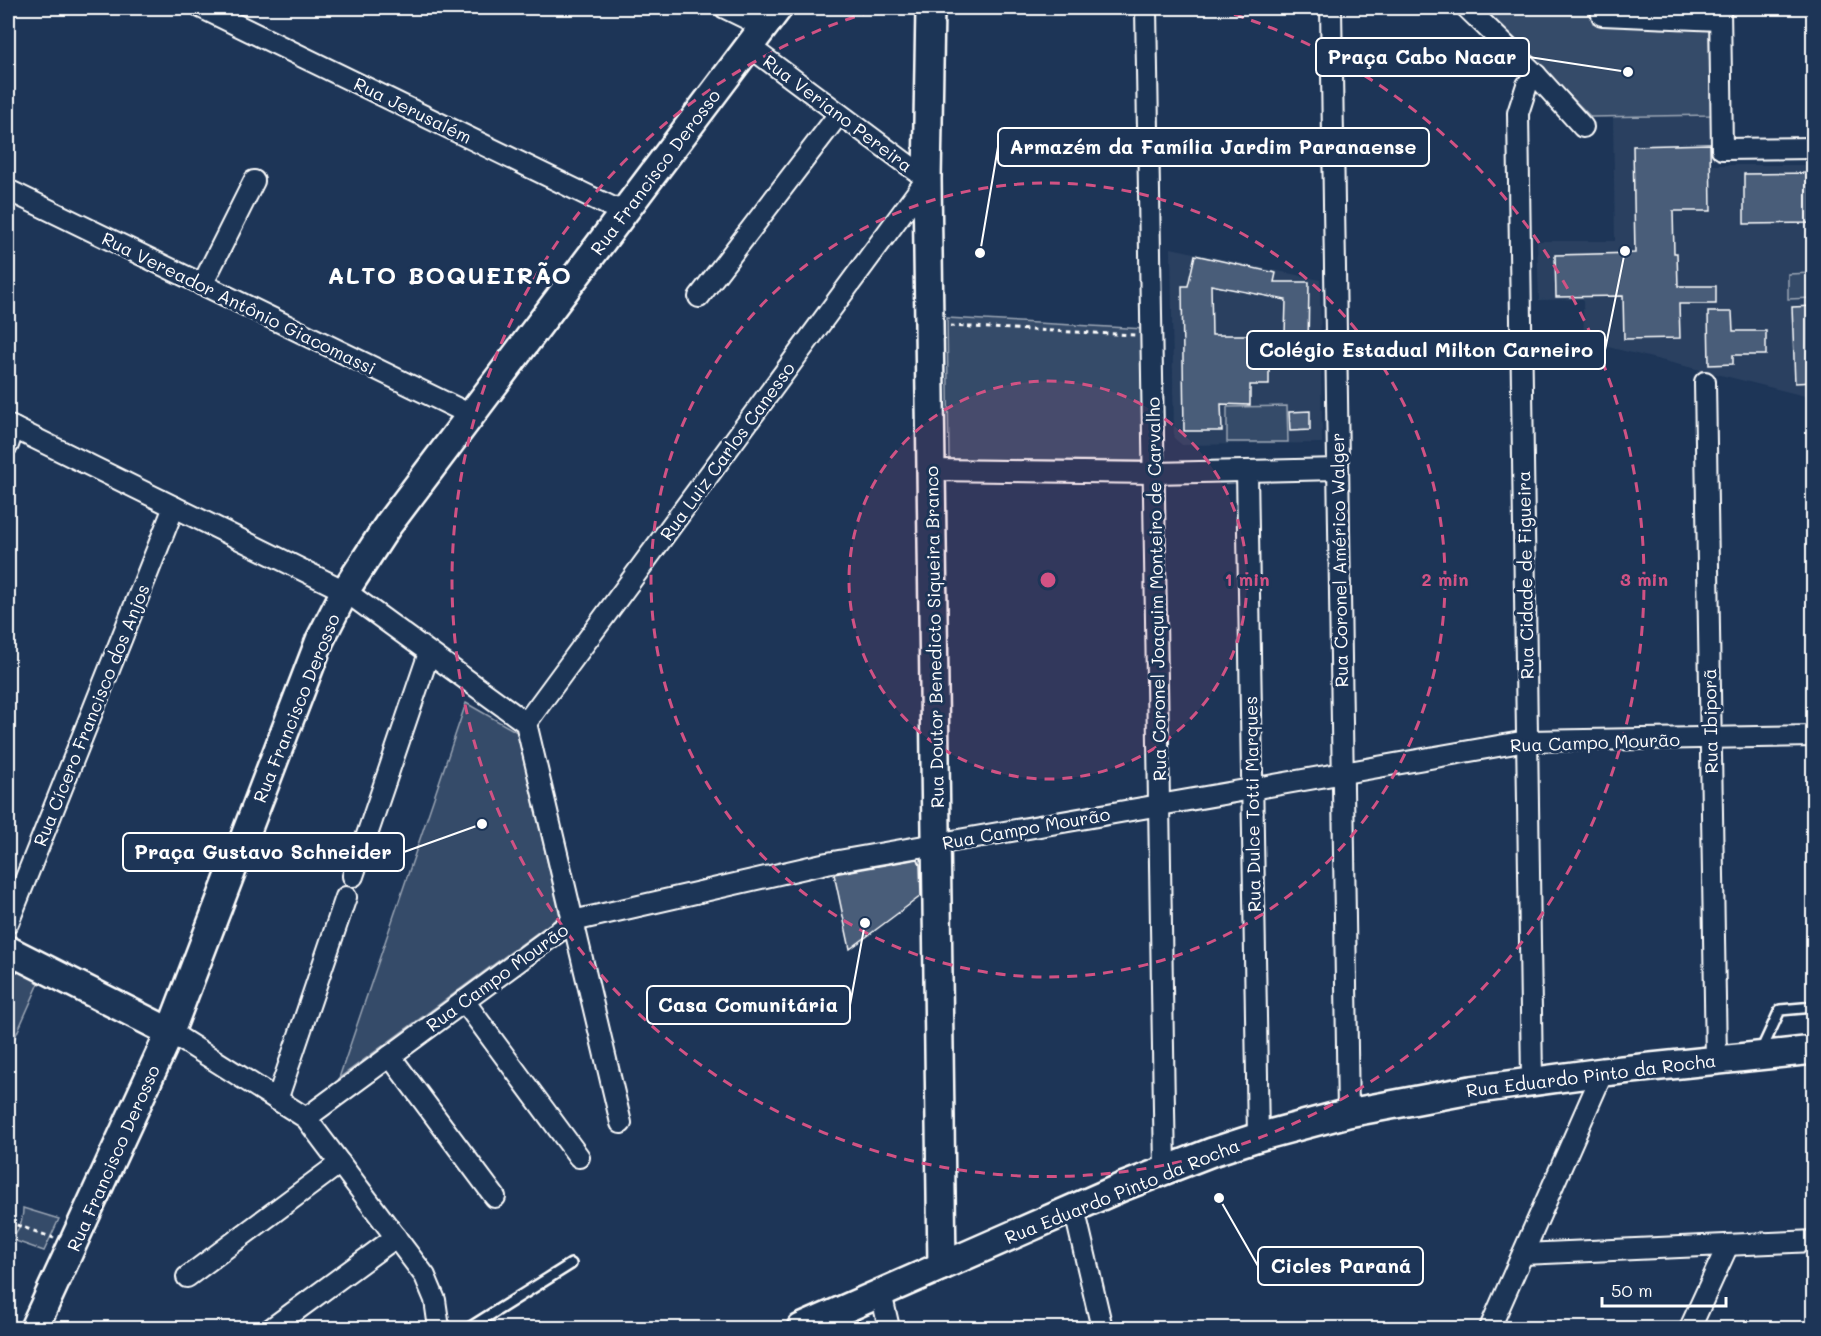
<svg xmlns="http://www.w3.org/2000/svg" width="1821" height="1336" font-family="Mali,sans-serif">
<rect width="100%" height="100%" fill="#1d3557"/>
<filter id="ink" filterUnits="userSpaceOnUse"><feTurbulence type="fractalNoise" baseFrequency=".0167" numOctaves="2"/><feDisplacementMap in="SourceGraphic" scale="12" xChannelSelector="R" yChannelSelector="G"/><feConvolveMatrix kernelMatrix="1 2 1 2 8 2 1 2 1" color-interpolation-filters="sRGB"/></filter>
<g filter="url(#ink)">
<g fill="#2a4161">
<polygon points="1711,115 1712,165 1813,165 1813,398 1584,341 1583,299 1539,300 1537,241 1615,241 1613,116"/>
<polygon points="1171,248 1320,280 1322,443 1182,445 1174,438"/>
</g>
<g fill="#364b69" stroke="#9aa5b4" stroke-width="1.5">
<polygon points="1483,8 1592,8 1593,23 1709,30 1711,115 1591,117"/>
<polygon points="1813,273 1813,298 1788,299 1788,274"/>
<polygon points="947,318 1145,329 1146,461 949,459"/>
<polygon points="1287,406 1288,442 1227,442 1227,407"/>
<polygon points="466,703 517,732 560,916 339,1078"/>
<polygon points="8,965 40,981 12,1044 8,1043"/>
<path d="M23 1208 59 1219 44 1251 10 1239C19 1231 23 1221 23 1208Z"/>
</g>
<g fill="#4a5d79" stroke="#fff" stroke-width="1.5" fill-rule="evenodd">
<polygon points="1710,144 1711,211 1673,211 1674,253 1677,253 1678,286 1716,286 1716,304 1679,304 1680,338 1624,339 1623,296 1556,297 1555,255 1635,253 1633,146"/>
<polygon points="1814,173 1814,223 1744,224 1744,174"/>
<path d="M1195 255 1276 273 1274 282H1309L1308 349H1269V385H1250V405L1221 404 1222 431H1184L1182 286H1188ZM1211 285 1286 300 1285 335H1212Z"/>
<polygon points="1814,306 1814,382 1795,383 1792,307"/>
<polygon points="1708,312 1732,312 1733,331 1766,331 1766,355 1733,355 1733,364 1709,365"/>
<polygon points="1310,411 1310,430 1290,431 1289,412"/>
<polygon points="918,859 920,865 921,896 850,949 834,874"/>
</g>
<g fill="none" stroke-linecap="round" stroke-linejoin="round">
<g stroke="#fff" stroke-width="14">
<g id="lane">
<polyline points="1761,1051 1780,1010 1814,1007"/>
<polyline points="469,1328 571,1264"/>
</g>
</g>
<g stroke="#fff" stroke-width="24">
<g id="street">
<polyline points="202,8 624,213"/>
<polyline points="725,8 764,27"/>
<polyline points="1146,8 1165,1170"/>
<polyline points="1331,8 1348,1113"/>
<polyline points="1467,8 1536,75 1583,127"/>
<polyline points="1601,8 1602,15 1720,20"/>
<polyline points="1720,8 1722,149 1814,148"/>
<polyline points="8,190 471,415"/>
<polyline points="202,285 254,181"/>
<polyline points="699,297 839,114"/>
<polyline points="1705,382 1716,1060"/>
<polyline points="8,425 345,591 526,723 621,1123"/>
<polyline points="8,445 14,428"/>
<polyline points="932,470 1154,473 1338,469"/>
<polyline points="1247,471 1258,1137"/>
<polyline points="526,723 927,179 750,47"/>
<polyline points="353,876 429,653"/>
<polyline points="8,923 174,507"/>
<polyline points="464,1001 579,1157"/>
<polyline points="170,1032 306,1118 425,1276 435,1300 439,1328"/>
<polyline points="390,1056 495,1197"/>
<polyline points="1532,1080 1518,113 1527,85 1536,75"/>
<polyline points="277,1100 346,897"/>
<polyline points="306,1118 573,921 827,863 1527,741 1814,736"/>
<polyline points="1074,1208 1102,1328"/>
<polyline points="1523,1254 1814,1241"/>
<polyline points="187,1277 340,1163"/>
<polyline points="881,1293 889,1328"/>
<polyline points="272,1328 396,1237"/>
<polyline points="1490,1328 1603,1072"/>
<polyline points="1690,1328 1728,1245"/>
</g>
</g>
<g stroke="#fff" stroke-width="32">
<g id="secondary">
<polyline points="930,8 927,179 942,1266"/>
<polyline points="8,950 170,1032"/>
<polyline points="34,1328 170,1032 320,640 345,591 388,525 778,8"/>
<polyline points="801,1328 1122,1187 1212,1152 1258,1137 1348,1113 1471,1090 1603,1072 1814,1050"/>
</g>
</g>
<g stroke="#fff" stroke-width="3" stroke-dasharray="4.5 4.5" stroke-linecap="butt">
<polyline points="950,326 1135,335"/>
<polyline points="8,1222 54,1238"/>
</g>
<use href="#lane" stroke="#1d3557" stroke-width="9"/>
<use href="#street" stroke="#1d3557" stroke-width="20"/>
<use href="#secondary" stroke="#1d3557" stroke-width="27"/>
</g>
</g>
<circle cx="1048" cy="580" r="199" fill="#d15284" fill-opacity=".12"/>
<g fill="none" stroke="#d15284" stroke-width="3" stroke-dasharray="10 8">
<circle cx="1048" cy="580" r="199"/>
<circle cx="1048" cy="580" r="397"/>
<path d="M1217 9A596 596 0 1 1 879 9"/>
</g>
<g text-anchor="middle" dominant-baseline="central" stroke-width="6" stroke-linejoin="round" paint-order="stroke">
<g font-size="18" fill="#fff" stroke="#1d3557">
<text transform="translate(413 110) rotate(26)">Rua Jerusalém</text>
<text transform="translate(838 113) rotate(37)">Rua Veriano Pereira</text>
<text transform="translate(655 172) rotate(-53)">Rua Francisco Derosso</text>
<text transform="translate(239 303) rotate(26)">Rua Vereador Antônio Giacomassi</text>
<text transform="translate(727 451) rotate(-54)">Rua Luiz Carlos Canesso</text>
<text transform="translate(1339 560) rotate(-91)">Rua Coronel Américo Walger</text>
<text transform="translate(1525 575) rotate(-91)">Rua Cidade de Figueira</text>
<text transform="translate(1156 589) rotate(-91)">Rua Coronel Joaquim Monteiro de Carvalho</text>
<text transform="translate(934 637) rotate(-91)">Rua Doutor Benedicto Siqueira Branco</text>
<text transform="translate(296 708) rotate(-68)">Rua Francisco Derosso</text>
<text transform="translate(91 715) rotate(-68)">Rua Cícero Francisco dos Anjos</text>
<text transform="translate(1710 721) rotate(-91)">Rua Ibiporã</text>
<text transform="translate(1595 742) rotate(-2)">Rua Campo Mourão</text>
<text transform="translate(1252 804) rotate(-91)">Rua Dulce Totti Marques</text>
<text transform="translate(1026 828) rotate(-10)">Rua Campo Mourão</text>
<text transform="translate(497 977) rotate(-36)">Rua Campo Mourão</text>
<text transform="translate(1591 1075) rotate(-7)">Rua Eduardo Pinto da Rocha</text>
<text transform="translate(113 1158) rotate(-66)">Rua Francisco Derosso</text>
<text transform="translate(1122 1191) rotate(-22)">Rua Eduardo Pinto da Rocha</text>
</g>
<g font-size="24" font-weight="bold" letter-spacing="1.5" fill="#fff" stroke="#1d3557">
<text x="450" y="274">ALTO BOQUEIRÃO</text>
</g>
</g>
<circle cx="1048" cy="580" r="9" fill="#d15284" stroke="#1d3557" stroke-width="3"/>
<g font-size="18" text-anchor="middle" font-weight="bold" fill="#d15284" stroke="#1d3557" stroke-width="6" stroke-linejoin="round" paint-order="stroke">
<text x="1247" y="586">1 min</text>
<text x="1445" y="586">2 min</text>
<text x="1644" y="586">3 min</text>
</g>
<path fill="none" stroke="#fff" stroke-width="2" d="M1628 72L1529 57M980 253L998 147M1625 251L1605 350M482 824L404 852M865 923L850 1005M1219 1198L1258 1266"/>
<g fill="#fff" stroke="#1d3557" stroke-width="2">
<circle cx="1628" cy="72" r="6"/>
<circle cx="980" cy="253" r="6"/>
<circle cx="1625" cy="251" r="6"/>
<circle cx="482" cy="824" r="6"/>
<circle cx="865" cy="923" r="6"/>
<circle cx="1219" cy="1198" r="6"/>
</g>
<g fill="#1d3557" stroke="#fff" stroke-width="2">
<rect x="1316" y="38" width="213" height="38" rx="6"/>
<rect x="998" y="128" width="431" height="38" rx="6"/>
<rect x="1247" y="331" width="358" height="38" rx="6"/>
<rect x="123" y="833" width="281" height="38" rx="6"/>
<rect x="647" y="986" width="203" height="38" rx="6"/>
<rect x="1258" y="1247" width="165" height="38" rx="6"/>
</g>
<g font-size="20" text-anchor="middle" font-weight="bold" fill="#fff">
<text x="1422" y="64">Praça Cabo Nacar</text>
<text x="1213" y="154">Armazém da Família Jardim Paranaense</text>
<text x="1426" y="357">Colégio Estadual Milton Carneiro</text>
<text x="263" y="859">Praça Gustavo Schneider</text>
<text x="748" y="1012">Casa Comunitária</text>
<text x="1341" y="1273">Cicles Paraná</text>
</g>
<rect width="1821" height="1336" fill="none" stroke="#1d3557" stroke-width="30"/>
<rect x="15" y="15" width="1791" height="1306" fill="none" stroke="#fff" stroke-width="2" filter="url(#ink)"/>
<path d="M1602 1297v9h124v-9" fill="none" stroke="#ffffff" stroke-width="3"/>
<text x="1611" y="1297" font-size="18" fill="#ffffff" stroke="#1d3557" stroke-width="4.5" paint-order="stroke">50 m</text>
</svg>
